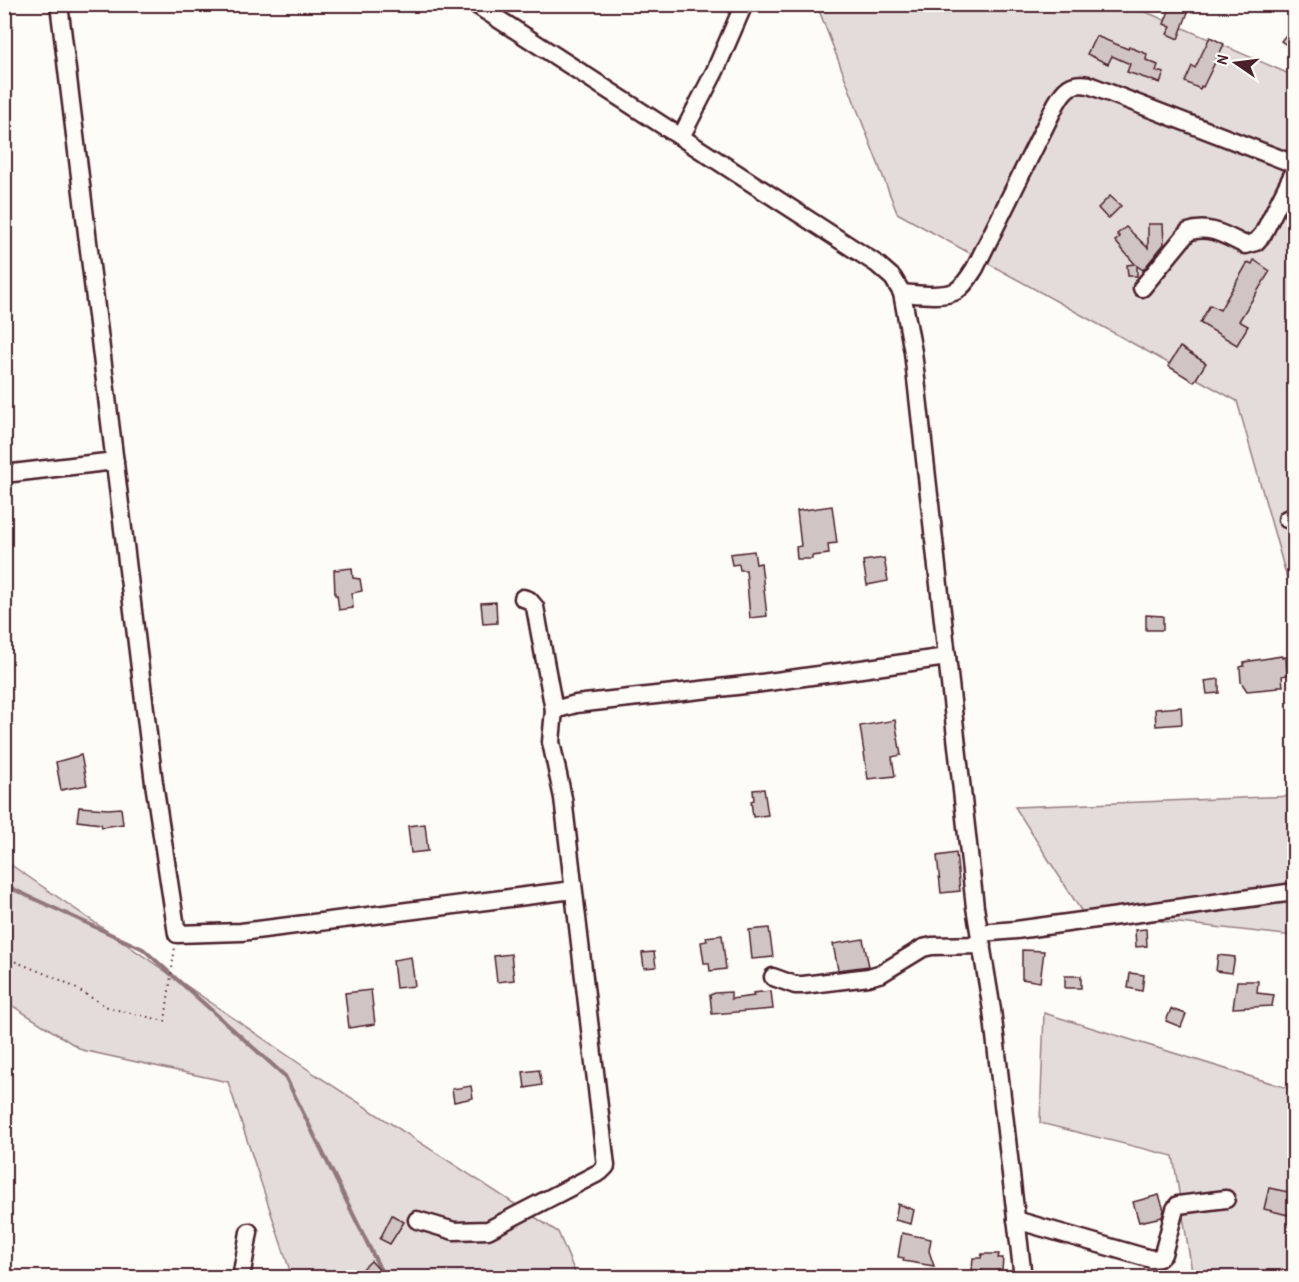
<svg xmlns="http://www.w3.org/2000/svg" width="1299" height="1282" font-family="'Patrick Hand',sans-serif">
<rect width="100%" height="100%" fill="#fdfcf7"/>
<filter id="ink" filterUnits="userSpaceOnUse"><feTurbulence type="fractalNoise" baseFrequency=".0167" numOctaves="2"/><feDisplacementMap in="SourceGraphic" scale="12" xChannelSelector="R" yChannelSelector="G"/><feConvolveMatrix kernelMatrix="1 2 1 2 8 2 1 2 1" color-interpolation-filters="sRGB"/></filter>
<g filter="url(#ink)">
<g fill="#e3dcda" stroke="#967e82" stroke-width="1.5">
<polygon points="817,5 1130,5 1294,76 1294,603 1237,401 897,213"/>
<polygon points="1294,796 1294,936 1082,912 1015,807"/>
<polygon points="4,860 316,1075 558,1232 577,1277 292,1277 228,1082 82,1050 5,1001"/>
<polygon points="1044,1013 1294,1090 1294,1277 1193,1277 1173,1156 1040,1123"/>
</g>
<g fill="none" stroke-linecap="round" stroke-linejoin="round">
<polyline stroke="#91777b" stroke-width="4" points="4,885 143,949 285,1076 384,1277"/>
</g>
<g fill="#d0c5c4" stroke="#4a1f2b" stroke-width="1.5">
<polygon points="1171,5 1188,12 1178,39 1167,34 1171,27 1164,24"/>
<polygon points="1294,25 1294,50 1281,41"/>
<polygon points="1096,36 1128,49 1129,47 1147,54 1146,60 1158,65 1156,71 1164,73 1160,83 1127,72 1130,64 1112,56 1108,64 1087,54"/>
<polygon points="1210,37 1224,44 1203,87 1201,86 1200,89 1185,82 1192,66 1195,68"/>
<polygon points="1110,196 1121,206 1108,219 1098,208"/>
<polygon points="1148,224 1163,224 1164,244 1143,270 1137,266 1137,276 1128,276 1127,265 1135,264 1115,241 1120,237 1117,234 1126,227 1148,248"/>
<polygon points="1254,260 1270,271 1239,321 1248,326 1237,345 1200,323 1210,305 1220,310 1248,262 1252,264"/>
<polygon points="1180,347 1206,363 1194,382 1168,366"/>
<polygon points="832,506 837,543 828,544 829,554 812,556 812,559 797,559 796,547 801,546 797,511"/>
<polygon points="754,551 756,564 761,563 767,616 750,618 746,570 740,570 739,564 732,565 730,554"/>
<polygon points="884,558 888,581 867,585 863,561"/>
<polygon points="352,568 353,578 360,579 362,591 352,593 353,608 339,610 337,595 335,595 334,570"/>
<polygon points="496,602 497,623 483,624 481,603"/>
<polygon points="1146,615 1163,616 1163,630 1146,630"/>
<polygon points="1282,656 1282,658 1286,657 1287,675 1282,676 1283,686 1278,686 1278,688 1247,691 1241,682 1240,667 1244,666 1244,662"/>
<polygon points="1219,679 1219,693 1207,694 1205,681"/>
<polygon points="1181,707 1182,724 1156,726 1155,709"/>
<polygon points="895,720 901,755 892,757 895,776 868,779 860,726"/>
<polygon points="81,755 87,785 61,790 56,762"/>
<polygon points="764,789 768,815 753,817 751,801 754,800 753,790"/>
<polygon points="79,807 108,809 121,808 123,824 102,827 101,824 77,821"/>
<polygon points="425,824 428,851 411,853 408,826"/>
<polygon points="956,853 960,891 941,893 937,856"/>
<polygon points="769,928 773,957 752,959 749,930"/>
<polygon points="1146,929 1147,946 1136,947 1135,930"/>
<polygon points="722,935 726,969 710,971 709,963 704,963 701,942 707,941 706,937"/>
<polygon points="863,939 869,966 838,970 833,944"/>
<polygon points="1022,950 1044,951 1040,982 1022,979"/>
<polygon points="654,952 656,967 644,968 642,953"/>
<polygon points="511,954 514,980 497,982 494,956"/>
<polygon points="1218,955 1235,957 1232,973 1216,971"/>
<polygon points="411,957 415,986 396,988 393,960"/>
<polygon points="1130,973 1144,975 1142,991 1128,988"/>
<rect x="1065" y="976" width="16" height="12"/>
<polygon points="1237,981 1258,981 1257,993 1274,995 1272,1006 1233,1008"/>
<polygon points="371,990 375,1024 349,1028 345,993"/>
<polygon points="771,991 773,1009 712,1014 710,995 715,993 731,992 731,999 754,996 753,993"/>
<polygon points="1171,1009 1186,1014 1181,1027 1166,1021"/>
<polygon points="539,1070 542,1085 525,1088 523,1072"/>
<polygon points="471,1086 473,1098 454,1102 452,1089"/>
<polygon points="1269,1188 1293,1193 1288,1215 1264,1209"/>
<polygon points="1159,1195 1164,1210 1162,1217 1139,1222 1133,1202"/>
<polygon points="898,1204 914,1210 911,1224 895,1220"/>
<polygon points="392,1215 404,1222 390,1244 380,1239"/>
<polygon points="902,1233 931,1239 929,1251 934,1266 903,1261 904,1258 898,1257"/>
<polygon points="982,1254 999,1254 998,1258 1003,1258 1002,1270 999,1270 999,1274 981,1273 981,1270 972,1270 973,1258 981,1258"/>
<polygon points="371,1261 387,1278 353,1278"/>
</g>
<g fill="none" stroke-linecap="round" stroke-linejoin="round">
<g stroke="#4a1f2b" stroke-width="21">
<g id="minor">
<polyline points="59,4 154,783 177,934 241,932 573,890"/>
<polyline points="475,4 877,264 893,278 902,293 913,352 975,907 992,1010 1023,1278"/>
<polyline points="681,137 715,71 744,4"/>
<path d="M1142 288 1188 232C1209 224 1226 236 1245 245L1256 242 1263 234 1294 172"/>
<path d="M902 293C916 294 944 298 956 291 964 286 970 276 975 268L1056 104C1065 88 1071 82 1089 85L1294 164"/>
<polyline points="4,474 115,461"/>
<polyline points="1287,519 1294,518"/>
<polyline points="523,598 529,600 535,607 554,710"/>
<polyline points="980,933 1016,930 1294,892"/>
<polyline points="773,977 795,985 803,985 869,977 882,973 923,948 932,946 982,945"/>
<polyline points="417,1220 454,1231 488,1230 600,1172 606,1166 563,798 551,742 554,710 576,704 754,684 947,657"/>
<polyline points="1016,1220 1151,1259 1159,1258 1163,1254 1175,1209 1178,1205 1226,1199"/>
<polyline points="241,1278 249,1232"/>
</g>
</g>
<polyline stroke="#4a1f2b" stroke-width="2" stroke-dasharray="1.5 4.5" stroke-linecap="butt" points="4,957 63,981 109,1008 165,1021 175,946"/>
<use href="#minor" stroke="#fdfcf7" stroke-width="16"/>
</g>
</g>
<rect width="1299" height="1282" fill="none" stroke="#fdfcf7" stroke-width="24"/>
<rect x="12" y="12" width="1275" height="1258" fill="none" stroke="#4a1f2b" stroke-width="2" filter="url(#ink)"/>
<g transform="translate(1236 63) rotate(284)" stroke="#fdfcf7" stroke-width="4.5" paint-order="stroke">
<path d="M0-4.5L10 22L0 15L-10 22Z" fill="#4a1f2b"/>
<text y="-9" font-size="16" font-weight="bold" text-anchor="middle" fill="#4a1f2b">N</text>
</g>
</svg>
